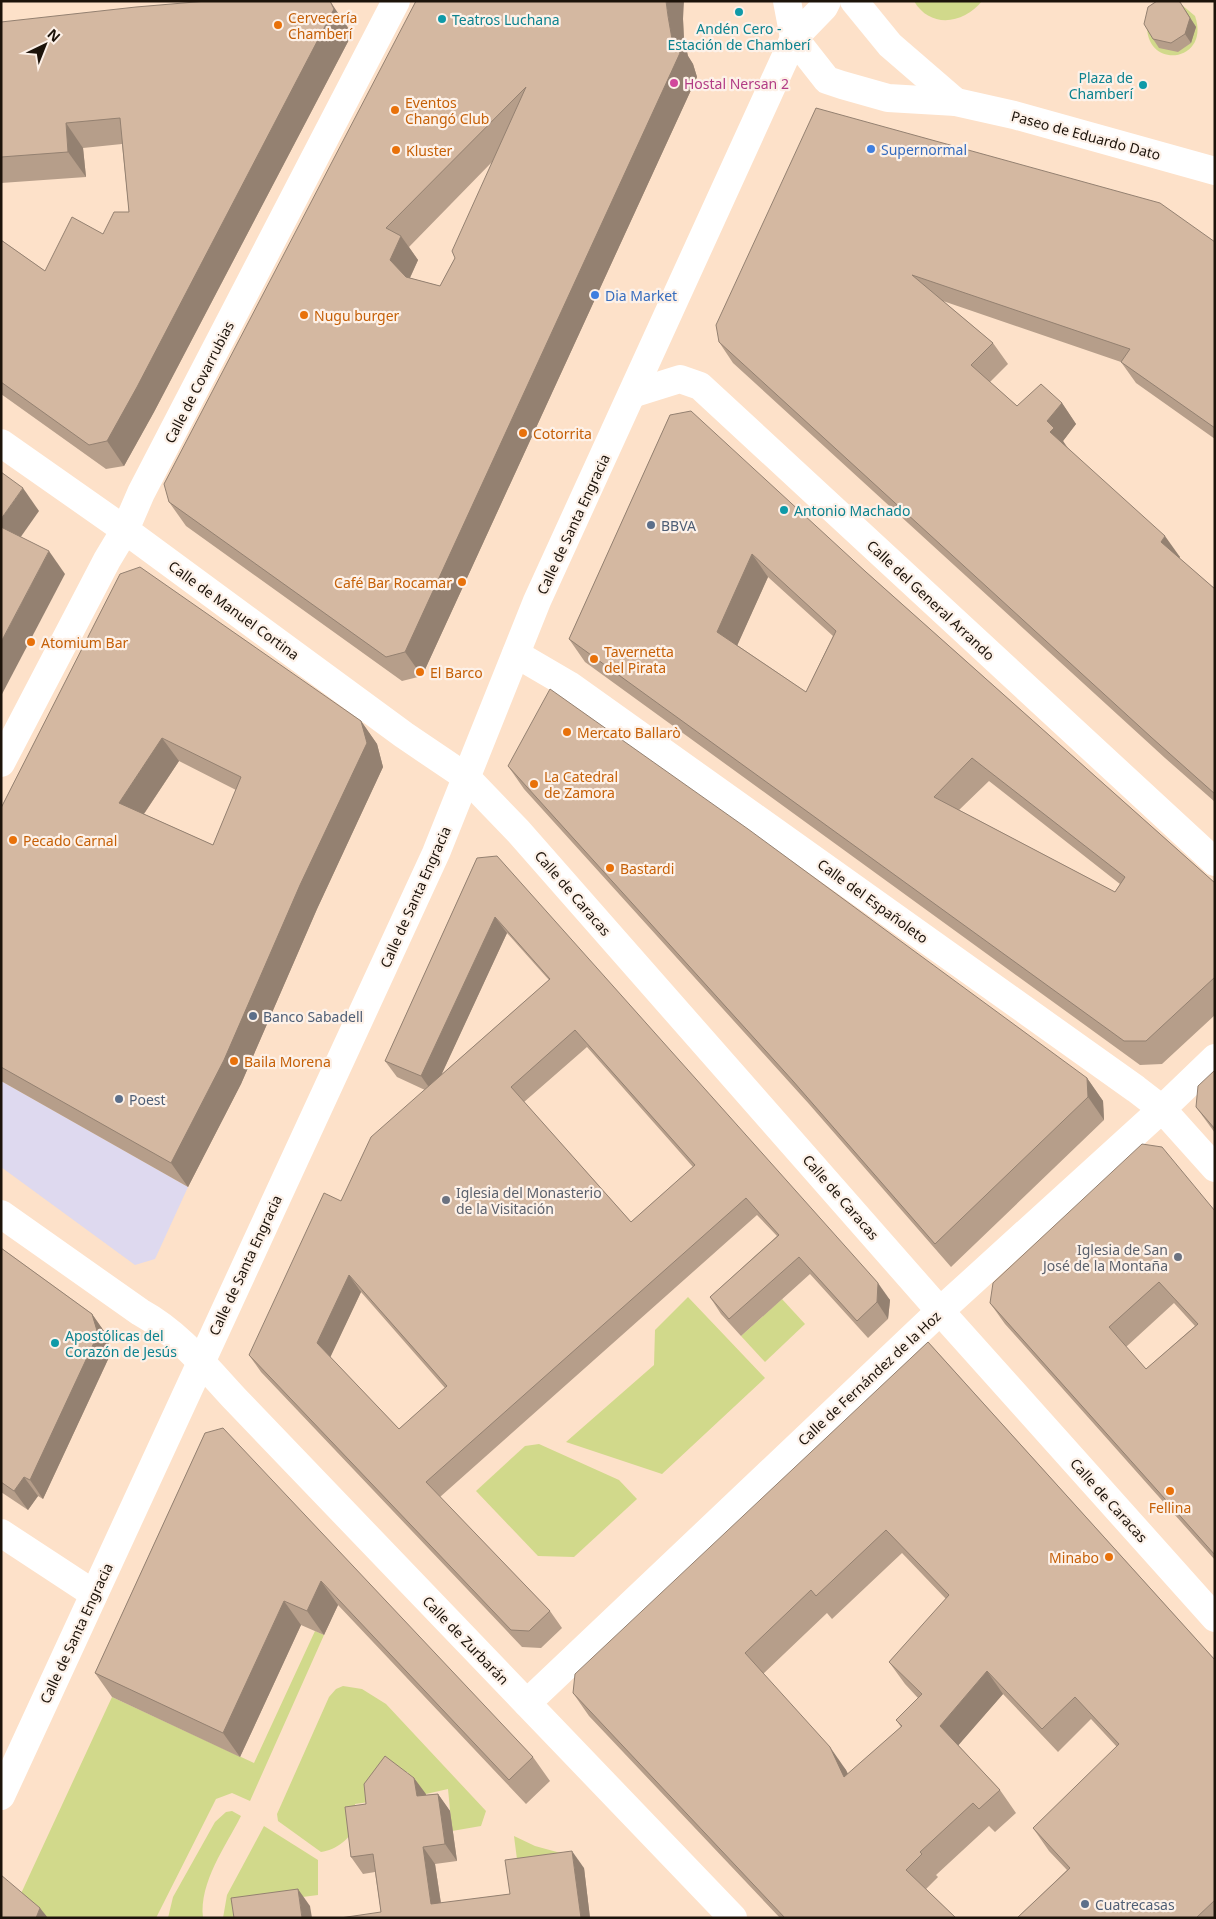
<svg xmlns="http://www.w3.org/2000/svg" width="1216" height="1919" font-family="'Noto Sans',sans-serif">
<rect width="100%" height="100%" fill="#fde1c9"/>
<polygon fill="#ded9ef" points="1,1081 188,1187 155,1259 135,1265 1,1167"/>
<g fill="#d1d98b">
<path d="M914 1H982C964 24 930 29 914 1Z"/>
<path d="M1182 5 1195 16C1211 62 1146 71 1147 25Z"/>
<polygon points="688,1297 765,1378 662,1474 566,1442 654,1365 655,1330"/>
<polygon points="782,1299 805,1324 765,1362 741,1336"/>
<polygon points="539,1444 619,1480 637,1499 574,1557 538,1556 476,1491 525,1446"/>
<polygon points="315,1631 324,1635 250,1801 232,1793 216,1799 156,1918 39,1918 18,1900 112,1697 254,1763"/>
<path d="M343 1686 362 1689 386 1704 486 1811 481 1826 452 1831 448 1789 426 1794 409 1782 408 1772 386 1775 376 1801 355 1804C356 1810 358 1819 356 1825 350 1839 336 1850 321 1852L278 1821 277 1814 329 1697 336 1689Z"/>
<path d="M232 1811 241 1816C226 1846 199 1882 203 1918H168L173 1897 215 1822 226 1812Z"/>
<polygon points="264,1826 318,1860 318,1895 232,1906 234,1918 223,1918 227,1895"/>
<polygon points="514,1836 535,1846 568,1855 518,1867"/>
</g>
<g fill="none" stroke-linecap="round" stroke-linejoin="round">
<g stroke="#fff" stroke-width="28">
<polyline points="632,394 680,379 700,386 1215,862"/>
<polyline points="1,443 125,530 404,735 466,777 518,831 940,1311 1215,1618"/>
<polyline points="516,654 569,685 1136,1089 1162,1109 1215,1168"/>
<polyline points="1,763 107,560 125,530 141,493 396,1"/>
<path d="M1 1214 140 1312C180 1334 207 1369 237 1401L733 1918"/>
<polyline points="1,1533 94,1594"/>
<polyline points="527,1703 940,1311 1162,1109 1215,1058"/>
</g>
<polyline stroke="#fff" stroke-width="28" points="787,1 794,38"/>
<g stroke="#fff" stroke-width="28">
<polyline points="854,1 890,45 956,102"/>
<polyline points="794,38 827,80 842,85 888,98 956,102 1014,115 1215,171"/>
<polyline points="1,1796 436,853 537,601 794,38 824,7 827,1"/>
</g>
</g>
<g fill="#b69e8a" fill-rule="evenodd">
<path d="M416 1 683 19 684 40 688 56 693 64 697 77 422 676 402 681 186 526 169 502ZM492 162 455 258 440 286 410 278 418 260 409 247Z"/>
<polygon points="1186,11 1196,27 1191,43 1178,52 1159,48 1153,39"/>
<polygon points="341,16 352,34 154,412 124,466 106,469 1,394 1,240 45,271 103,234 129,212 122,144 83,148 86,177 1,183 1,22"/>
<polygon points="816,108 1215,242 1215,439 1136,383 1121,362 943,301 993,343 1008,364 990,382 1017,406 1062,403 1076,424 1063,441 1068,448 1180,557 1179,558 1215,589 1215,802 1165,758 733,363 719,342"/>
<path d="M670 415 866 572 1215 883V1015L1162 1064 1140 1065 585 662 569 639ZM768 577 833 636 806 692 737 645ZM989 781 1120 884 1115 892 959 810Z"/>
<path d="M120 574 361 721 377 744 383 767 317 909 241 1084 188 1187 1 1081V808ZM179 761 236 790 213 845 144 814Z"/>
<polygon points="508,766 1087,1078 1103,1101 1104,1120 951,1267 809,1104 524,789"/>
<path d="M477 858 890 1300 888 1319 868 1338 810 1274 741 1336 721 1314 710 1297 777 1236 757 1215 440 1497 550 1611 562 1628 541 1648 522 1647 261 1372 249 1355 341 1201 425 1090 397 1077 385 1061ZM507 933 549 980 441 1075ZM587 1047 693 1167 631 1222 524 1102ZM361 1292 445 1388 399 1429 330 1357Z"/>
<polygon points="1215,1070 1215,1133 1196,1107"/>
<path d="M1215 1211V1560L1005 1324 990 1303ZM1174 1303 1195 1326 1146 1369 1126 1347Z"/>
<polygon points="1,1248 92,1314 106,1334 111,1353 43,1499 38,1496 28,1510 1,1492"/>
<path d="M928 1342 1215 1660V1918H1017L1067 1870 1049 1851 1033 1828 1117 1747 1091 1719 1058 1752 1003 1694 958 1745 1000 1790 1016 1813 995 1832 989 1826 936 1875 938 1877 926 1889 956 1918H780L589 1716 573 1693ZM902 1553 946 1599 889 1662 905 1684 918 1698 896 1720 901 1727 848 1774 846 1770 763 1674 827 1613 832 1619Z"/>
<polygon points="205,1433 533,1757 550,1781 526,1804 338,1605 324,1635 301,1625 240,1757 112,1697 95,1673"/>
<polygon points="414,1778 426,1795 438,1794 450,1811 457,1861 435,1864 441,1903 510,1894 584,1868 590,1918 381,1912 375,1872 363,1874 351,1857 366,1804"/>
</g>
<g fill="#948171">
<polygon points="330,1 352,34 154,412 124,466 107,441"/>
<polygon points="666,1 684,1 683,19 684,40 688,56 693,64 697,77 422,676 405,652 672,39 668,16"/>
<polygon points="1180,2 1196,27 1191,43 1185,34"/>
<polygon points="66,123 83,148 86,177 68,152"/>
<polygon points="401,236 418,260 407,284 390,260"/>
<polygon points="1062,403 1076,424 1063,441 1068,449 1050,432 1047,421"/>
<polygon points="23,488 39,511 13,548 1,531 1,519"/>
<polygon points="1165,536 1180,557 1176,563 1161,542"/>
<polygon points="49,551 65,574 1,696 1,642"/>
<polygon points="752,554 768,577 733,655 717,632"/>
<polygon points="361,721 377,744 383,767 317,909 241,1084 188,1187 171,1163"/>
<polygon points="162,738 179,761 135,827 119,803"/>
<polygon points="495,917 507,933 433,1093 421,1076"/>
<polygon points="1087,1078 1103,1101 1104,1120 1088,1097"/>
<polygon points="349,1275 361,1292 329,1360 317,1343"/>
<polygon points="878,1283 890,1300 888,1319 877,1302"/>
<polygon points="92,1314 106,1334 111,1353 43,1499 30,1480"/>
<polygon points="24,1477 38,1496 28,1510 14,1491"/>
<polygon points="321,1581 338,1605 324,1635 307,1611"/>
<polygon points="284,1601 301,1625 240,1757 223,1733"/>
<polygon points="987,1671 1003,1694 956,1748 940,1726"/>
<polygon points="830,1747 846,1770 860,1800 844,1777"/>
<polygon points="414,1778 426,1794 429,1813 417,1796"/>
<polygon points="438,1794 450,1811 457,1861 445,1844"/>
<polygon points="423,1847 435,1864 443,1918 431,1904"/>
<polygon points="572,1851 584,1868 590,1918 581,1918"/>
<polygon points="298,1889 310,1906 312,1918 302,1918"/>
<polygon points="40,1908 48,1918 36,1918"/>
</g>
<g fill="#d4b8a1" stroke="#948171" fill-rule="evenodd">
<polygon points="207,1 330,1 334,9 137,387 107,441 89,445 1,382 1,240 45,271 72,217 103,234 114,212 129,212 120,118 66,123 68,152 1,157 1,22 136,7"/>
<path d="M416 1H666L668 16 672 39 676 40 680 53 405 652 386 657 169 502 164 484ZM526 87 452 251 455 258 440 286 406 277 390 260 401 236 386 228Z"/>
<polygon points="1157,1 1177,1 1180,2 1190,18 1185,34 1171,43 1153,39 1144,24 1148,7"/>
<polygon points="816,108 1160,203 1215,242 1215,428 1121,362 1130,349 912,275 993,343 971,365 1017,406 1041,384 1062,403 1047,421 1054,428 1050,432 1165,536 1161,542 1215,589 1215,794 1151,737 719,342 716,325"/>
<path d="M691 411 866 572 1215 883V977L1146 1041H1124L569 639 670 415ZM752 554 836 631 806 692 717 632ZM972 758 1125 877 1115 892 934 797Z"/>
<polygon points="1,472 23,488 1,519"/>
<polygon points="1,527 49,551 1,642"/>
<path d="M140 567 361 721 367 743 300 885 224 1060 171 1163 1 1067V808L120 574ZM162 738 241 777 213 845 119 803Z"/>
<polygon points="550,689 748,829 1087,1078 1088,1097 935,1244 793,1081 508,766"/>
<path d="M497 856 878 1283 877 1302 857 1321 799 1257 729 1319 710 1297 779 1235 746 1198 426 1482 550 1611 529 1631 511 1630 249 1355 324 1193 341 1201 371 1137 550 979 495 917 421 1076 385 1061 477 858ZM575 1030 695 1165 631 1222 511 1087ZM349 1275 447 1386 399 1429 317 1343Z"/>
<polygon points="1215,1070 1215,1129 1196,1107 1198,1086"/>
<path d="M1142 1144 1162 1147 1215 1211V1555L990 1303 993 1283ZM1159 1282 1198 1324 1146 1369 1109 1327Z"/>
<polygon points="1,1248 92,1314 98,1334 30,1480 24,1477 14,1491 1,1482"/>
<path d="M928 1342 1215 1660V1900L1196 1918H1017L1070 1868 1033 1828 1119 1744 1075 1697 1042 1729 987 1671 940 1726 1000 1790 979 1809 973 1803 920 1852 922 1854 906 1870 956 1918H785L573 1693 575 1674ZM886 1530 949 1595 889 1662 922 1694 896 1720 902 1726 844 1777 830 1747 745 1653 811 1590 816 1596Z"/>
<polygon points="223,1428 533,1757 509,1780 321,1581 307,1611 284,1601 223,1733 95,1673 205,1433"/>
<polygon points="385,1756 414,1778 417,1796 438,1794 445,1844 423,1847 431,1904 510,1894 505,1860 572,1851 581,1918 340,1918 381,1912 373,1854 351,1857 345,1807 366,1804 364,1784"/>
<polygon points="1,1875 40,1908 36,1918 1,1918"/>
<polygon points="298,1889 302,1918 234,1918 231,1898"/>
</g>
<g fill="#0f9aa8" stroke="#fdf1e8" stroke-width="2">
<circle cx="739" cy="12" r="5"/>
<circle cx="442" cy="19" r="5"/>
<circle cx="1143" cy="85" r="5"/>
<circle cx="784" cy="510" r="5"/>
<circle cx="55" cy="1343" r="5"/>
</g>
<g fill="#e8710a" stroke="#fdf1e8" stroke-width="2">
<circle cx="278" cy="25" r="5"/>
<circle cx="395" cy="110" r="5"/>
<circle cx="396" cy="150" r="5"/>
<circle cx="304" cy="315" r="5"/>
<circle cx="523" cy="433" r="5"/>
<circle cx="462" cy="582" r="5"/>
<circle cx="31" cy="642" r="5"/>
<circle cx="594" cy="659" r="5"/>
<circle cx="420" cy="672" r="5"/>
<circle cx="567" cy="732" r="5"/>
<circle cx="534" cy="784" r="5"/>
<circle cx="13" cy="840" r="5"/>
<circle cx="610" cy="868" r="5"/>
<circle cx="234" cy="1061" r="5"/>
<circle cx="1170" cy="1491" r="5"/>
<circle cx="1109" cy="1557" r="5"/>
</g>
<circle fill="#d1479c" stroke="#fdf1e8" stroke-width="2" cx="674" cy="83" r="5"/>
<g fill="#3f7fe0" stroke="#fdf1e8" stroke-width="2">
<circle cx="871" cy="149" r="5"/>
<circle cx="595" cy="295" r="5"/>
</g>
<g fill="#5c6f8a" stroke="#fdf1e8" stroke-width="2">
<circle cx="651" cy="525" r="5"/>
<circle cx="253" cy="1016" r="5"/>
<circle cx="119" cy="1099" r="5"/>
<circle cx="1085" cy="1904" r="5"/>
</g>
<g fill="#6b7280" stroke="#fdf1e8" stroke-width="2">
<circle cx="446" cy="1200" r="5"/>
<circle cx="1178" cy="1257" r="5"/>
</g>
<g text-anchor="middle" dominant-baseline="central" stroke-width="4.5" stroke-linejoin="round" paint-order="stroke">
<g font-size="14" fill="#c56008" stroke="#fdf1e8" text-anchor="start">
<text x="288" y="17">Cervecería<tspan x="288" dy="16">Chamberí</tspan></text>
<text x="405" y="102">Eventos<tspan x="405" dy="16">Changó Club</tspan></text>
<text x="406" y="150">Kluster</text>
<text x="314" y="315">Nugu burger</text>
<text x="533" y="433">Cotorrita</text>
<text x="452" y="582" text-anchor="end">Café Bar Rocamar</text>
<text x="41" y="642">Atomium Bar</text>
<text x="604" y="651">Tavernetta<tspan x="604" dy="16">del Pirata</tspan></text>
<text x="430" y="672">El Barco</text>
<text x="577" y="732">Mercato Ballarò</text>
<text x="544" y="776">La Catedral<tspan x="544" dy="16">de Zamora</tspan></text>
<text x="23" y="840">Pecado Carnal</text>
<text x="620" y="868">Bastardi</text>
<text x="244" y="1061">Baila Morena</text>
<text x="1170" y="1507" text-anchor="middle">Fellina</text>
<text x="1099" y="1557" text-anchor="end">Minabo</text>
</g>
<g font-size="14" fill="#0d838f" stroke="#fdf1e8" text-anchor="start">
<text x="452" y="19">Teatros Luchana</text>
<text x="739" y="28" text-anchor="middle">Andén Cero -<tspan x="739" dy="16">Estación de Chamberí</tspan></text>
<text x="1133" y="77" text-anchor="end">Plaza de<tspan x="1133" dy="16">Chamberí</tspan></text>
<text x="794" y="510">Antonio Machado</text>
<text x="65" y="1335">Apostólicas del<tspan x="65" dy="16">Corazón de Jesús</tspan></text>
</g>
<g font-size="14" fill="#b23c85" stroke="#fdf1e8" text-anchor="start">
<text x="684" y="83">Hostal Nersan 2</text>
</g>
<g font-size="14" fill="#1c130a" stroke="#fdf1e8">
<text transform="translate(1086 135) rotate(15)">Paseo de Eduardo Dato</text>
<text transform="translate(199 382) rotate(-63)">Calle de Covarrubias</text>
<text transform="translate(573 524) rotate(-65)">Calle de Santa Engracia</text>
<text transform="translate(931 600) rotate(43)">Calle del General Arrando</text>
<text transform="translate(234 610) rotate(36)">Calle de Manuel Cortina</text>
<text transform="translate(573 893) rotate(49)">Calle de Caracas</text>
<text transform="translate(415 897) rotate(-66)">Calle de Santa Engracia</text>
<text transform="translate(873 901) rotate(36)">Calle del Españoleto</text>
<text transform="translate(841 1197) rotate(49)">Calle de Caracas</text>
<text transform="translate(245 1265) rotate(-65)">Calle de Santa Engracia</text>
<text transform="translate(869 1378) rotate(-43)">Calle de Fernández de la Hoz</text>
<text transform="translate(1109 1500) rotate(48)">Calle de Caracas</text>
<text transform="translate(76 1633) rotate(-65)">Calle de Santa Engracia</text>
<text transform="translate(466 1640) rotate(46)">Calle de Zurbarán</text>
</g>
<g font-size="14" fill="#366cbe" stroke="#fdf1e8" text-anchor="start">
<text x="881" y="149">Supernormal</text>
<text x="605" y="295">Dia Market</text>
</g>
<g font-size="14" fill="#4e5e75" stroke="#fdf1e8" text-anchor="start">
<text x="661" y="525">BBVA</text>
<text x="263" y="1016">Banco Sabadell</text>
<text x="129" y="1099">Poest</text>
<text x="1095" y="1904">Cuatrecasas</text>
</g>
<g font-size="14" fill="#5b616d" stroke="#fdf1e8" text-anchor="start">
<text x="456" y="1192">Iglesia del Monasterio<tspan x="456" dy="16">de la Visitación</tspan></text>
<text x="1168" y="1249" text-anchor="end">Iglesia de San<tspan x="1168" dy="16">José de la Montaña</tspan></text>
</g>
</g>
<rect width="1216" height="1919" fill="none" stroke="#1c130a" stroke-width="5"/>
<g transform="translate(45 45) rotate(43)" stroke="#fdf1e8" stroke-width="4" paint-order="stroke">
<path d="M0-4L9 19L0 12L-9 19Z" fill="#1c130a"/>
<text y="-8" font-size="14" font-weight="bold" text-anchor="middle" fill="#1c130a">N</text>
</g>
</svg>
